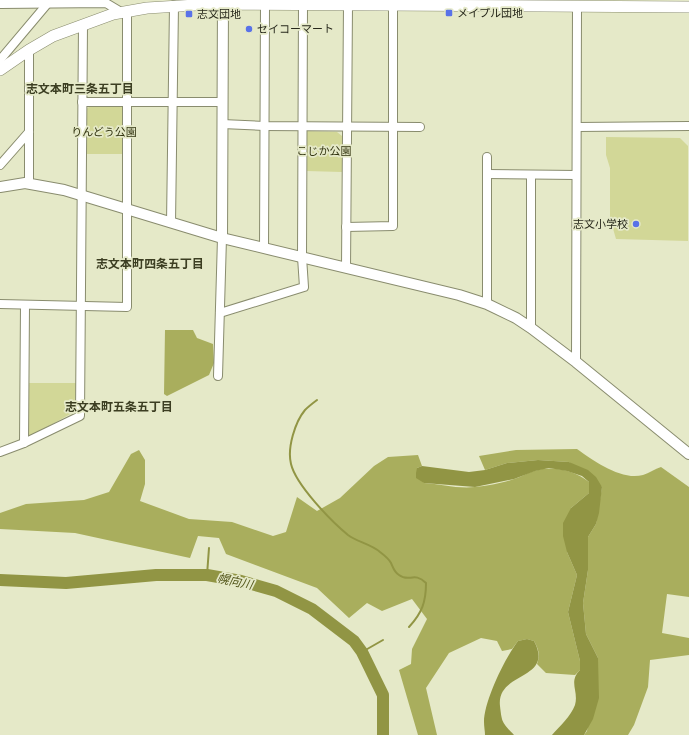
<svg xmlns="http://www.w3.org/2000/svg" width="689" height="735" font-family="'IBM Plex Sans','Noto Sans JP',sans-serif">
<rect width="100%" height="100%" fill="#e5e9c8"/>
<g fill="#d2d797">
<polygon points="89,107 123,107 124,154 86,154 85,110"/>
<polygon points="305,131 337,132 342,136 342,172 306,171"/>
<polygon points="606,137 680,138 688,146 688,241 616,239 610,218 610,168 606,155"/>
<polygon points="28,383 76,383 74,412 27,438"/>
</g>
<g fill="#a9ae5d">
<polygon points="165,330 193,330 197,338 213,344 214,363 209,375 167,396 164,394"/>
<path d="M577 449C594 461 622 481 643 475 649 473 655 469 661 467L689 487V597L667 594 662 633 689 638V655L650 660 648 687 634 725 628 735H584L587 731 598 658 586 634 583 603 588 570V537L596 524 602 487 569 462 538 460 507 463 485 470 479 456 516 450Z"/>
<path d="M139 450 145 460V484L140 501 189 519 232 522 273 536 286 532 297 497 317 511 340 498 374 466 388 457 418 455 422 466 417 468 424 483C440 484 458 489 475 487 488 486 503 483 514 479 521 477 527 473 534 471 552 465 574 470 589 482V493L571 508 567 552 577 575 568 612 580 661V670L575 675 546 673 537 664C540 655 539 650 534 641L527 639 518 641 512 649 502 651 497 641 481 638 449 653 426 688 437 735H418L399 670 411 664 412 649 427 619 412 599 382 611 367 603 349 618 317 588 226 554 219 538 198 536 190 558 75 533 0 529V513L26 504 84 500 109 492 131 454Z"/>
</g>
<g fill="#919544">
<path d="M538 460 569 462 588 470 596 477 602 487 599 513 596 524 588 537V570L583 603 586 634 598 658 599 698 593 719 584 735H552C560 726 571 716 575 705 579 691 568 682 580 670V661L568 612 577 575 567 552 563 536V523L571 508 589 493V482L582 476 567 471 549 468 535 471 514 479 475 487 424 483 416 478V473L417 468 422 466 469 472 485 470 507 463Z"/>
<path d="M527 639 534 641C555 681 496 671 500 706 502 723 502 722 514 735H485C485 731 484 727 484 722 484 701 505 658 518 641Z"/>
</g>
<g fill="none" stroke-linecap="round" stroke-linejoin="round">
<g stroke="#919544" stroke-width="2">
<path d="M317 400C313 403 309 406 305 410 295 422 287 448 291 464 296 485 331 521 348 535 357 542 371 544 380 552 384 555 389 559 391 563 393 567 394 572 399 575 409 583 414 571 426 583 426 602 422 613 409 627"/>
<polyline points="207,575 209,548"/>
<polyline points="362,652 383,640"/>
</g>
<polyline stroke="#919544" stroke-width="12" points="0,580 66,583 156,575 207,575 241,581 276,591 312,609 354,641 362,652 383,695 383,735"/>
<g stroke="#898c6e" stroke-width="10">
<g id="minor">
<polyline points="0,4 106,3 121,12"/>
<polyline points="29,50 29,184"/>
<polyline points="0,60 48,3"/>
<polyline points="82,102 222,102"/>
<polyline points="222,124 264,126 420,127"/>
<polyline points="577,127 689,126"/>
<polyline points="0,165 29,132"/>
<polyline points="487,174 576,175"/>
<polyline points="531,175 531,328"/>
<polyline points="171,223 174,5"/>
<polyline points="346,227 393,226 393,5"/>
<polyline points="264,248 265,5"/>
<polyline points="346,268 348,5"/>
<polyline points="0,304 127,307 127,11"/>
<polyline points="487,304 487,157"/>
<polyline points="220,313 304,287 302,257 303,5"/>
<polyline points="576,362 577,6"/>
<polyline points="218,376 222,238"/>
<polyline points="24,443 25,305"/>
<polyline points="0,452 24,443 80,416 83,25"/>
</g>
</g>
<g stroke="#898c6e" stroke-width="12">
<g id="tertiary">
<polyline points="0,187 25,183 64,190 222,238 459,295 487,304 516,318 531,328 576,362 689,454"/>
<polyline points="222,238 223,0"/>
</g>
</g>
<g stroke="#898c6e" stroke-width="12">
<polyline id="secondary" points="0,70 29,50 53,36 113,14 147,8 212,4 689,7"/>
</g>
<use href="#minor" stroke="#fff" stroke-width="8"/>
<use href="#tertiary" stroke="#fff" stroke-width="10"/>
<use href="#secondary" stroke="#fff" stroke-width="11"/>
</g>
<g fill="#5972e8" stroke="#e5e9c8" stroke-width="1.5">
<rect x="445" y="9" width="8" height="8" rx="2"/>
<rect x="185" y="10" width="8" height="8" rx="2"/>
<circle cx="249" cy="29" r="4"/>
<circle cx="636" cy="224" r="4"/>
</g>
<g text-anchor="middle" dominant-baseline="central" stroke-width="3.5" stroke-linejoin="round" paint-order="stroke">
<g font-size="11" fill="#27281b" stroke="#e5e9c8" text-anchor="start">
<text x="457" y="13">メイプル団地</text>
<text x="197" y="14">志文団地</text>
<text x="257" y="29">セイコーマート</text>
<text x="628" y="224" text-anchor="end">志文小学校</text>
</g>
<g font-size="11" fill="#323410" stroke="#e5e9c8">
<text x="104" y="132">りんどう公園</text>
<text x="324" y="151">こじか公園</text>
</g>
<g font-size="12" font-weight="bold" fill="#3c3e22" stroke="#e5e9c8">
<text x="80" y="88">志文本町三条五丁目</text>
<text x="150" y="263">志文本町四条五丁目</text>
<text x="119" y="406">志文本町五条五丁目</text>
</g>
<g font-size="12" font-style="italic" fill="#525519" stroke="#e5e9c8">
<text transform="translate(235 581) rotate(12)">幌向川</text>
</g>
</g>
</svg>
